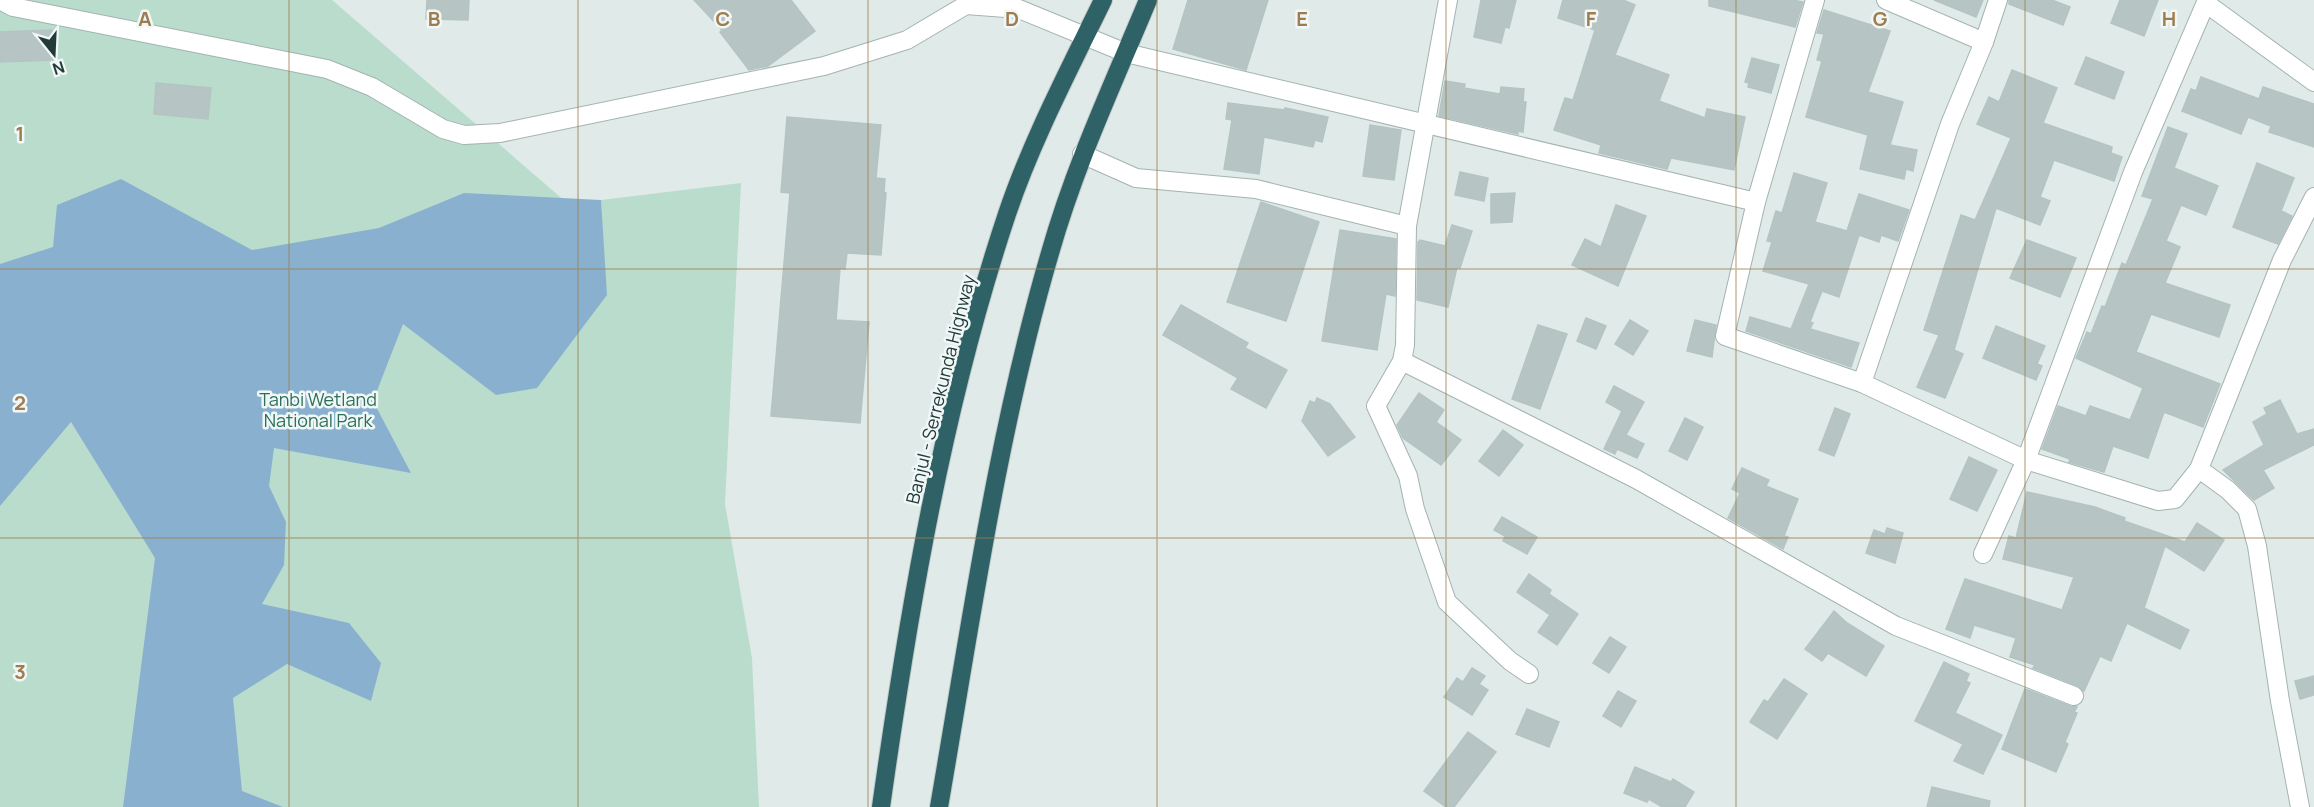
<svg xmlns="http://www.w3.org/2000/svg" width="2314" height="807" font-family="Manrope,sans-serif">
<rect width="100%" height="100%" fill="#e0ebe9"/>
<polygon fill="#b9dccc" points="0,0 332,0 602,233 601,200 741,183 725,504 752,658 759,807 0,807"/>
<polygon fill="#89b1cf" points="121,179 252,250 379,228 464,193 601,200 607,295 537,388 496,395 403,324 373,401 411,473 274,448 269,486 286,522 284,565 262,604 349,623 381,663 371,701 287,664 233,698 242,791 283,807 123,807 155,558 71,422 0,506 0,264 53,247 57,205"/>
<g fill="#b6c5c3" stroke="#b3c4c2" stroke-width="1.5">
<polygon points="427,0 469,0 468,20 426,19"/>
<polygon points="694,0 791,0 815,31 768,66 749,70 720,32 722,30"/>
<polygon points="1188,0 1268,0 1246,70 1173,49"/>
<polygon points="1481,0 1516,0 1509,28 1505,27 1501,43 1474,37"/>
<polygon points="1563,0 1623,0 1635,5 1615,55 1669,75 1659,101 1705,118 1707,109 1745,117 1734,170 1671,158 1667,169 1599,153 1601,145 1554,130 1565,98 1573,100 1595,30 1558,18"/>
<polygon points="1709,0 1793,0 1803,2 1795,27 1709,6"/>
<polygon points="1934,0 1983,0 1976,17"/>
<polygon points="2009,0 2052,0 2070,7 2063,25 2009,4"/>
<polygon points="2120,0 2158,0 2144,36 2111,23"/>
<polygon points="1824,10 1890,31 1868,92 1903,102 1890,145 1917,150 1913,171 1906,169 1904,179 1860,169 1868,135 1806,117 1822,61 1817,60 1824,34 1817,33"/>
<polygon points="52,30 53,60 0,62 0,32"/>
<polygon points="2086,57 2124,72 2114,99 2075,84"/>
<polygon points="1752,58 1779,65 1771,93 1748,87 1749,83 1745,82"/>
<polygon points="2012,70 2057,88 2043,123 2112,147 2111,153 2122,157 2114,181 2054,160 2040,197 2050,201 2040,225 1996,208 1954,350 1963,354 1945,398 1917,387 1939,335 1924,330 1961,215 1975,220 2011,138 1977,124 1989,97 1999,102"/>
<polygon points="2201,77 2259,99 2263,87 2314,104 2314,147 2269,132 2271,126 2248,117 2241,134 2182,111 2191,89 2196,91"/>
<polygon points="1445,81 1465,84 1464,88 1500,94 1501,87 1524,89 1523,102 1526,102 1523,132 1518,131 1518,134 1439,116"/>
<polygon points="156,83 211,88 208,119 154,114"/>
<polygon points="1228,103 1285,110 1285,108 1328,117 1322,142 1315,140 1313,147 1264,137 1259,174 1224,169 1232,120 1226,119"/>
<polygon points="787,117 881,125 876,178 885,179 884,192 886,193 881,255 847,253 845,269 840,268 836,320 869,322 860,423 771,416 790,193 781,192"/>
<polygon points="1370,125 1401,130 1394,180 1363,176"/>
<polygon points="2168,127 2187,134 2174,168 2218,186 2206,215 2181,205 2166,241 2180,247 2165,283 2230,305 2219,337 2151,314 2136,352 2220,384 2203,427 2164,412 2148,458 2113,446 2104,472 2069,462 2070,459 2042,449 2058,406 2086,416 2090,406 2130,420 2143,388 2076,358 2087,332 2091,334 2102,306 2105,307 2122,263 2126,265 2153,199 2142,196"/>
<polygon points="2257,163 2294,178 2281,211 2292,216 2278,244 2233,227"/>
<polygon points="1460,172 1488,178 1484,201 1455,195"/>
<polygon points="1794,173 1827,183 1815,222 1847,231 1859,194 1909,210 1898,241 1881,235 1879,242 1859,235 1839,297 1822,291 1810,322 1813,323 1810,329 1859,343 1851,367 1746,331 1750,317 1791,329 1809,284 1763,271 1772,242 1767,241 1776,211 1782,213"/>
<polygon points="1515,193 1512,222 1491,223 1491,194"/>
<polygon points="1261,202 1319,222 1286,321 1227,302"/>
<polygon points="1616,205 1646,216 1618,286 1572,265 1585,239 1601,247"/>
<polygon points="1452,225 1472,231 1460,268 1457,267 1448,307 1417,300 1418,242 1420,240 1445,246"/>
<polygon points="1340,230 1396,239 1395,296 1386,294 1377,350 1322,341"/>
<polygon points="2027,240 2076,258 2060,297 2010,278"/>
<polygon points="1181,305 1248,343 1245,348 1287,370 1266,408 1231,389 1238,378 1163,335"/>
<polygon points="1586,318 1606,326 1596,349 1577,341"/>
<polygon points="1630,320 1648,331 1633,355 1615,344"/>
<polygon points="1695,320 1716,325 1712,357 1687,351"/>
<polygon points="1538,325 1567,334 1540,409 1512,399"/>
<polygon points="1996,326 2045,346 2037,364 2042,366 2036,380 1983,358"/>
<polygon points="1614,386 1644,402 1626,435 1644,444 1637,458 1617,449 1615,454 1604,449 1622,411 1606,402"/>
<polygon points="1419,393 1444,410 1436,422 1461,440 1441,465 1403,438 1397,425"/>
<polygon points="1317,398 1330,404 1355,437 1328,456 1302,421 1310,401 1315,403"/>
<polygon points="2280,400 2297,434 2314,429 2314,445 2263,470 2274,488 2254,500 2223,470 2264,445 2253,422 2267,414 2264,408"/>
<polygon points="1835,408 1850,414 1834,456 1819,450"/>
<polygon points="1685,418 1703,427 1687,460 1669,451"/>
<polygon points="1503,430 1523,445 1499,476 1479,461"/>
<polygon points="1969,457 1997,470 1977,511 1950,499"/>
<polygon points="1742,468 1769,480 1766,486 1798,499 1784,536 1788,537 1783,549 1728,518 1740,493 1732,489"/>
<polygon points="2027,492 2095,507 2125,518 2124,521 2185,542 2197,523 2224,540 2204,571 2165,546 2144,608 2189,630 2180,649 2127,623 2111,661 2100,656 2084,691 2078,686 2033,668 2035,665 2010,657 2016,638 1974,625 1970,638 1946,629 1965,579 2062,610 2074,577 2003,559 2009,536 2016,538"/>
<polygon points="1502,517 1537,537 1527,554 1503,541 1505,536 1494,530"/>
<polygon points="1887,528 1903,533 1895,563 1866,553 1874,530 1885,534"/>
<polygon points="1529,574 1551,590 1549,594 1578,614 1557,645 1538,632 1550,615 1517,592"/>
<polygon points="1834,611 1847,623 1884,646 1866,676 1828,653 1822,661 1805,649"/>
<polygon points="1610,637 1626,647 1609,673 1593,663"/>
<polygon points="1944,662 1969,674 1966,681 1970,683 1955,713 2002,735 1983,774 1954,761 1963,744 1915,721"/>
<polygon points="1472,668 1485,676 1479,684 1488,690 1472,715 1444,697 1457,678 1463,682"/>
<polygon points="2314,676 2314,695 2300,699 2295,681"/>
<polygon points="1784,679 1807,694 1777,739 1750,722 1764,700 1768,702"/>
<polygon points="2025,689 2070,706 2077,707 2074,712 2077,713 2065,742 2068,744 2056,772 2002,749"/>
<polygon points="1618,691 1636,701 1621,727 1603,716"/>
<polygon points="1527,709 1559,722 1549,747 1516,734"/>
<polygon points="1468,732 1496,752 1454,807 1446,807 1424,791"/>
<polygon points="1635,767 1671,782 1673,779 1694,792 1685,807 1662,807 1649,799 1647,802 1624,793"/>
<polygon points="1932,787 1990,801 1989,807 1927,807"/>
</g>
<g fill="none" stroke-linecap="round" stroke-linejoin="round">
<g stroke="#a3b3b1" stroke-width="20">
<g id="minor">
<polyline points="0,0 13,7 327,69 372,87 443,129 464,135 500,133 824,66 907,40 966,5 1019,9 1126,53 1756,202"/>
<polyline points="1448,0 1407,226 1405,345 1402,361 1636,479 1896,626 2074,696"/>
<polyline points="1815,0 1756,202 1725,336 1862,383 2026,460 2158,501 2175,499 2199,469 2282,260 2314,197"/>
<polyline points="1886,0 1984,42"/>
<polyline points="2207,4 2314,82"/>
<polyline points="1082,154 1136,178 1256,189 1407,226"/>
<polyline points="1402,361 1376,406 1408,476 1415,509 1447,602 1510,661 1529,674"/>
<polyline points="1862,383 1950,124 1984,42 1998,0"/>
<polyline points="2199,469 2228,490 2247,509 2257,546 2280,701 2300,807"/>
<polyline points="1983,554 2026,460 2133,172 2207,0"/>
</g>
</g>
<g stroke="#c1c8c8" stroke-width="20">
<g id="highway">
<path d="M881 807C909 608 943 406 1007 214 1032 140 1069 70 1103 0"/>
<path d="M939 807C971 622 997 434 1050 253 1075 165 1113 84 1148 0"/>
</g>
</g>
<use href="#minor" stroke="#fff" stroke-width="18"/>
<use href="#highway" stroke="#2e6266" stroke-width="18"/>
</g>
<path fill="none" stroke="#9d7c4e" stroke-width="1.5" stroke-opacity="0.55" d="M289 0V807M578 0V807M868 0V807M1157 0V807M1446 0V807M1736 0V807M2025 0V807M0 269H2314M0 538H2314"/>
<g text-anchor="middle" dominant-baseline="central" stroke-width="5" stroke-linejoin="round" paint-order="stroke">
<g font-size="18" fill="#213b3b" stroke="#f0f7f6">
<text transform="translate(940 389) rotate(-76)">Banjul - Serrekunda Highway</text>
</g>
<g font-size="18" fill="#2c7059" stroke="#f0f7f6">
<text x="318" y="399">Tanbi Wetland<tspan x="318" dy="21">National Park</tspan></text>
</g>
</g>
<g font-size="20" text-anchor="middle" font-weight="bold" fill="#9d7c4e" stroke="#f0f7f6" stroke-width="5" stroke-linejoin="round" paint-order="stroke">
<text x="145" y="26">A</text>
<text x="434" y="26">B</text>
<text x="723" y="26">C</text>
<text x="1012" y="26">D</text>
<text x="1302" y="26">E</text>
<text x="1591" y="26">F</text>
<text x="1880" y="26">G</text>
<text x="2169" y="26">H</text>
<text x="20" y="141">1</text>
<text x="20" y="410">2</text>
<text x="20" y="679">3</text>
</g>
<g transform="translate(54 54) rotate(162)" stroke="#f0f7f6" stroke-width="4.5" paint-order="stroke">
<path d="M0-4.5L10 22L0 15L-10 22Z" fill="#213b3b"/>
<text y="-9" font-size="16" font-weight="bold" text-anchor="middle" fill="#213b3b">N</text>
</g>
</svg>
